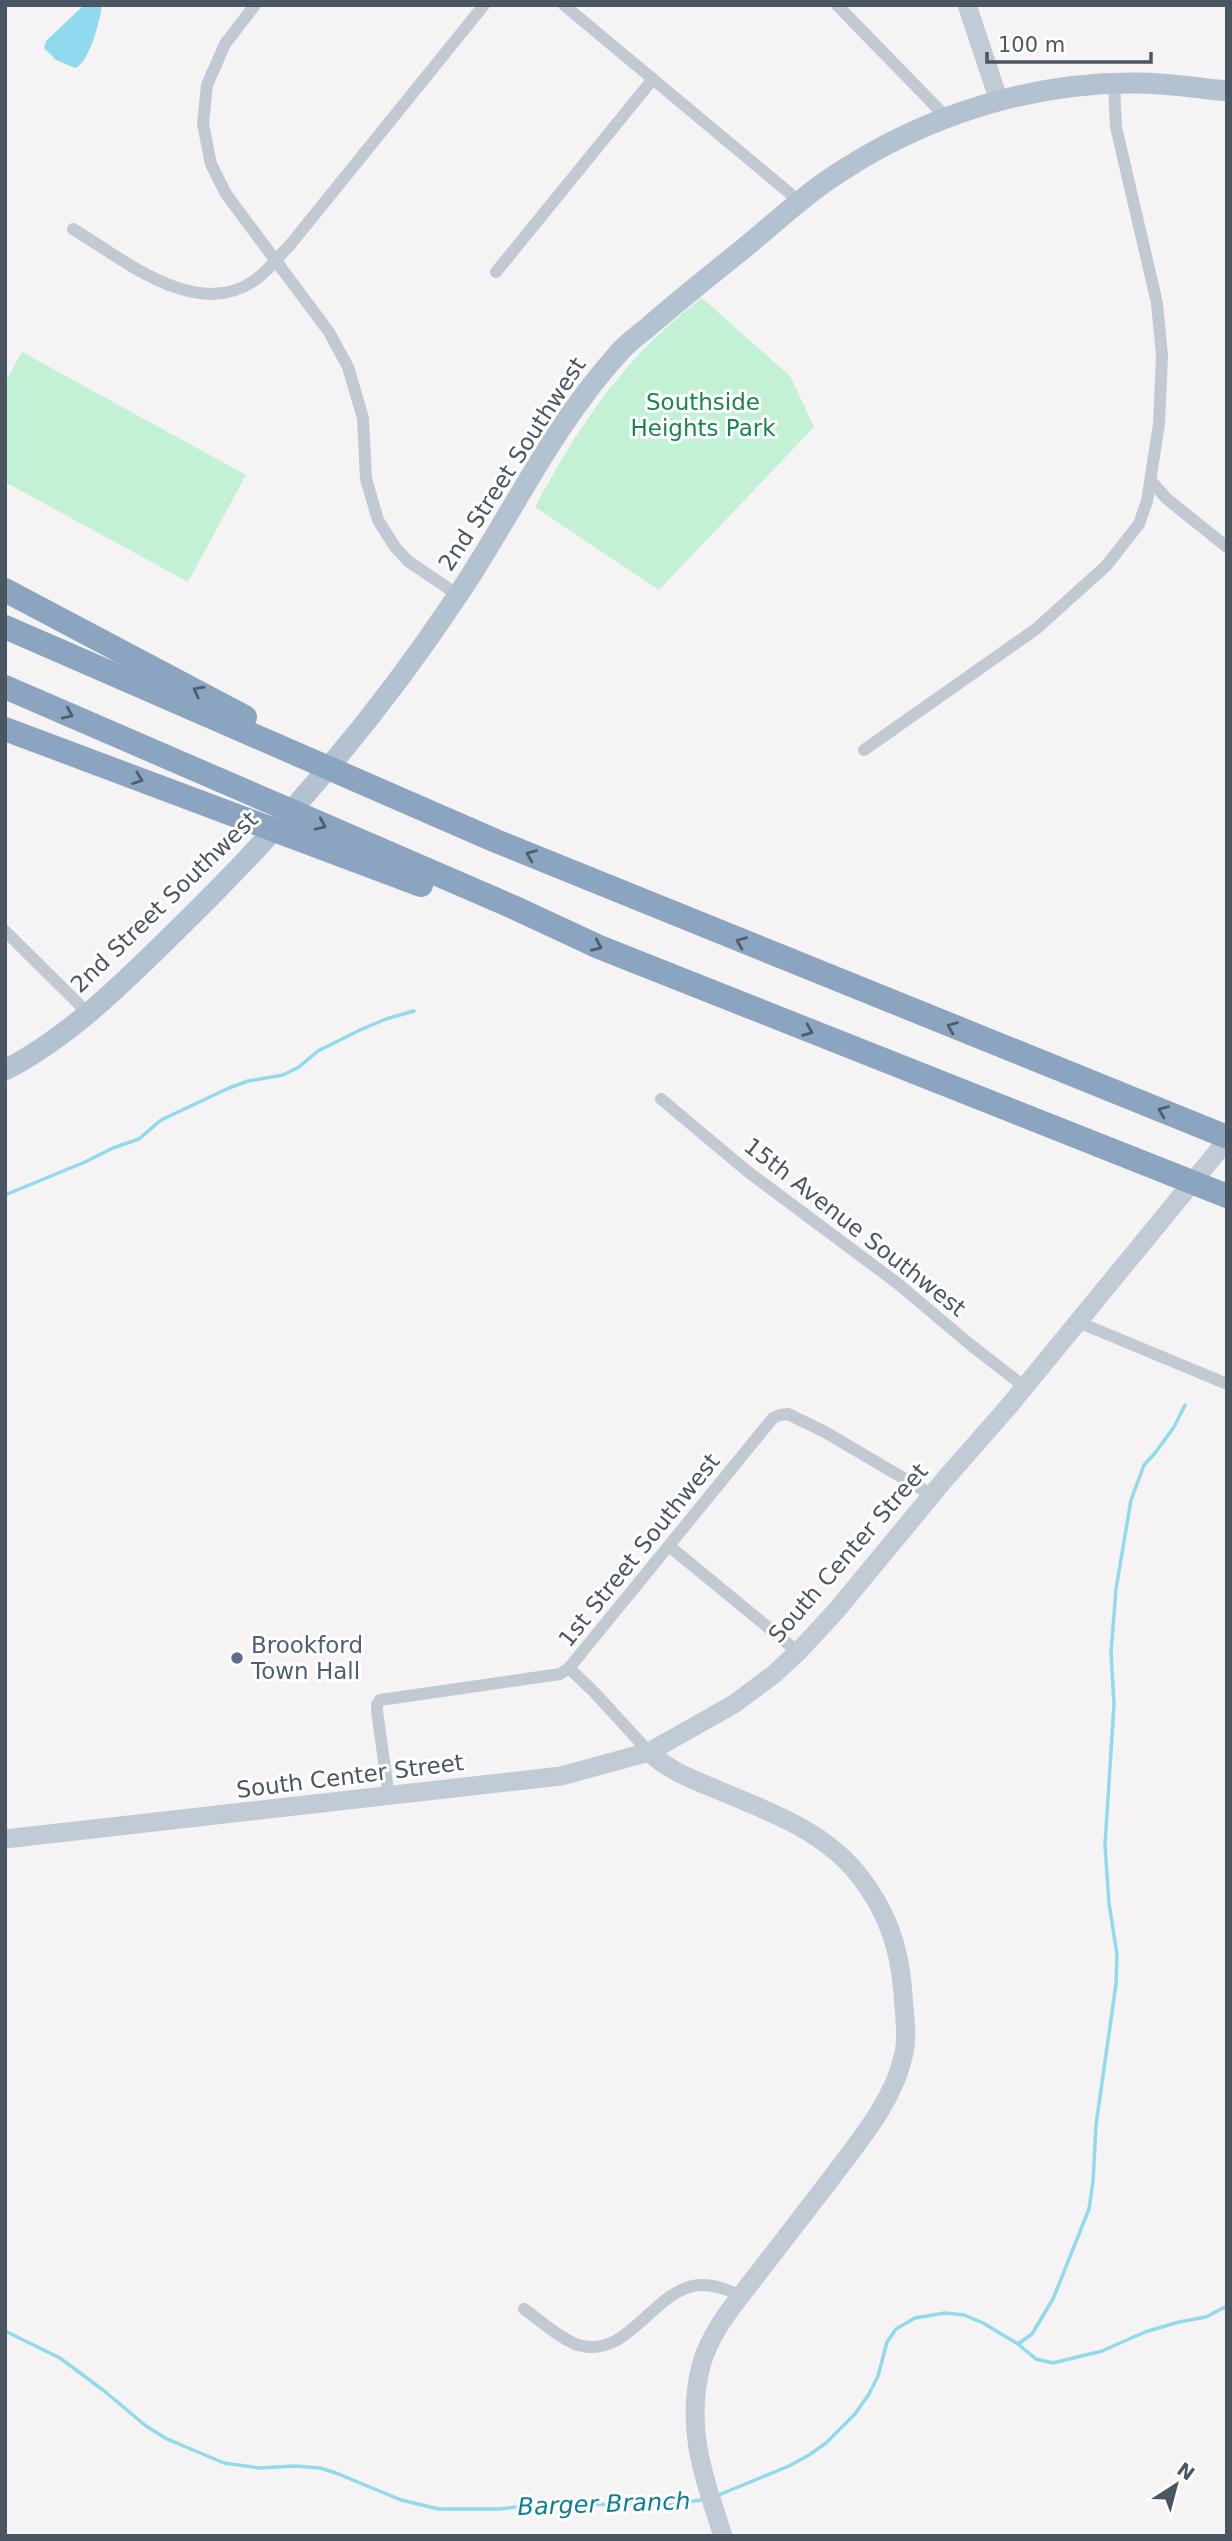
<svg xmlns="http://www.w3.org/2000/svg" width="1232" height="2541" font-family="'DejaVu Sans',sans-serif">
<rect width="100%" height="100%" fill="#f5f3f3"/>
<g fill="#c3f1d5">
<path d="M702 298 790 376 814 427 659 590 535 507C568 446 603 389 653 340 668 325 685 311 702 298Z"/>
<polygon points="22,352 246,475 188,582 5,482 5,382"/>
</g>
<path fill="#90daee" d="M84 5H102C100 21 89 63 75 68L56 60 44 48 46 41Z"/>
<g fill="none" stroke-linecap="round" stroke-linejoin="round">
<g stroke="#90daee" stroke-width="3.5">
<polyline points="5,1195 85,1162 113,1148 139,1139 161,1120 229,1088 248,1081 283,1075 299,1067 318,1051 360,1030 386,1019 414,1011"/>
<polyline points="5,2331 60,2358 103,2390 146,2426 167,2439 224,2463 260,2468 295,2466 320,2468 336,2473 401,2500 439,2509 499,2509 546,2504 671,2505 706,2499"/>
<polyline points="1018,2344 1032,2334 1053,2299 1089,2209 1093,2182 1096,2125 1116,1984 1117,1955 1109,1903 1105,1845 1114,1704 1111,1653 1116,1589 1131,1500 1144,1465 1155,1453 1174,1427 1185,1405"/>
<polyline points="716,2496 789,2466 809,2455 826,2443 855,2414 869,2394 878,2376 887,2342 896,2329 915,2318 945,2313 964,2315 983,2323 1018,2344 1036,2359 1053,2363 1102,2351 1145,2332 1179,2322 1206,2317 1227,2306"/>
</g>
<g stroke="#c1cad2" stroke-width="12">
<polyline points="255,5 225,44 207,85 203,124 211,164 226,194 329,332 348,367 363,418 366,479 378,520 395,547 408,561 458,595"/>
<polyline points="564,5 799,201"/>
<polyline points="837,5 947,118"/>
<path d="M73 229C123 259 197 322 255 280 268 271 279 256 290 245L484 5"/>
<polyline points="496,272 653,79"/>
<polyline points="1151,481 1167,499 1227,547"/>
<polyline points="864,750 1036,629 1106,566 1139,524 1147,501 1159,424 1162,356 1157,303 1116,127 1114,83"/>
<polyline points="5,931 88,1013"/>
<polyline points="661,1099 747,1171 897,1283 972,1346 1025,1387"/>
<polyline points="1078,1322 1227,1384"/>
<polyline points="669,1546 798,1652"/>
<polyline points="569,1668 594,1692 649,1752"/>
<polyline points="389,1797 377,1711 377,1704 380,1700 560,1674 569,1668 773,1418 780,1415 788,1414 825,1432 932,1495"/>
<path d="M524 2309C541 2321 559 2338 578 2345 629 2360 653 2289 699 2285 714 2284 728 2290 741 2296"/>
</g>
<g stroke="#c1cbd6" stroke-width="19">
<polyline points="967,5 999,101"/>
<path d="M649 1752C669 1771 694 1780 718 1790 768 1811 822 1830 857 1873 887 1910 900 1948 903 1994 904 2013 908 2034 904 2053 894 2101 859 2141 830 2180 805 2212 781 2244 756 2276 735 2303 710 2332 701 2366 685 2429 704 2477 723 2536"/>
<polyline points="5,1839 561,1776 649,1752 734,1704 773,1675 798,1652 836,1611 945,1479 1009,1406 1227,1140"/>
</g>
<path stroke="#b3c2d1" stroke-width="21" d="M5 1070C71 1036 125 981 177 930 283 827 376 719 458 595 511 516 552 427 617 355 627 342 642 333 654 322 683 297 713 273 743 249 775 223 805 194 840 172 927 115 1032 82 1136 83 1167 83 1197 88 1227 91"/>
<g stroke="#8ba5c1" stroke-width="24">
<polyline points="5,590 245,717"/>
<polyline points="5,627 496,841 1227,1137"/>
<polyline points="5,687 513,907 599,947 1227,1196"/>
<polyline points="5,729 421,885"/>
</g>
</g>
<defs><path id="oneway-chevron" d="M-2-3.5L2.5 0L-2 3.5" fill="none" stroke-width="1.6" stroke-linecap="round" stroke-linejoin="round" transform="scale(1.75)"/></defs>
<g stroke="#505e6b">
<use href="#oneway-chevron" transform="translate(198 691) rotate(-152)"/>
<use href="#oneway-chevron" transform="translate(68 714) rotate(24)"/>
<use href="#oneway-chevron" transform="translate(138 779) rotate(20)"/>
<use href="#oneway-chevron" transform="translate(321 825) rotate(24)"/>
<use href="#oneway-chevron" transform="translate(531 855) rotate(-158)"/>
<use href="#oneway-chevron" transform="translate(741 942) rotate(-158)"/>
<use href="#oneway-chevron" transform="translate(597 946) rotate(24)"/>
<use href="#oneway-chevron" transform="translate(952 1027) rotate(-158)"/>
<use href="#oneway-chevron" transform="translate(808 1031) rotate(22)"/>
<use href="#oneway-chevron" transform="translate(1163 1111) rotate(-158)"/>
</g>
<circle fill="#5c6f8a" stroke="#fff" stroke-width="2.5" cx="237" cy="1658" r="7"/>
<g text-anchor="middle" dominant-baseline="central" stroke-width="6" stroke-linejoin="round" paint-order="stroke">
<g font-size="23" fill="#17864f" stroke="#fff">
<text x="703" y="402">Southside<tspan x="703" dy="26">Heights Park</tspan></text>
</g>
<g font-size="23" fill="#4a5661" stroke="#fff">
<text transform="translate(512 464) rotate(-57)">2nd Street Southwest</text>
<text transform="translate(164 902) rotate(-44)">2nd Street Southwest</text>
<text transform="translate(855 1227) rotate(38)">15th Avenue Southwest</text>
<text transform="translate(639 1550) rotate(-51)">1st Street Southwest</text>
<text transform="translate(848 1553) rotate(-49)">South Center Street</text>
<text transform="translate(350 1776) rotate(-7)">South Center Street</text>
</g>
<g font-size="23" fill="#4e5e75" stroke="#fff" text-anchor="start">
<text x="251" y="1645">Brookford<tspan x="251" dy="26">Town Hall</tspan></text>
</g>
<g font-size="24" font-style="italic" fill="#0c7c9b" stroke="#fff">
<text transform="translate(604 2504) rotate(-2)">Barger Branch</text>
</g>
</g>
<rect width="1232" height="2541" fill="none" stroke="#4a5661" stroke-width="14"/>
<g transform="translate(1176 2485) rotate(36)" stroke="#ffffff" stroke-width="5" paint-order="stroke">
<path d="M0-5L12 26L0 18L-12 26Z" fill="#4a5661"/>
<text y="-10" font-size="19" font-weight="bold" text-anchor="middle" fill="#4a5661">N</text>
</g>
<path d="M987 52v10h164v-10" fill="none" stroke="#4a5661" stroke-width="3.5"/>
<text x="998" y="52" font-size="21" fill="#4a5661" stroke="#ffffff" stroke-width="5" paint-order="stroke">100 m</text>
</svg>
